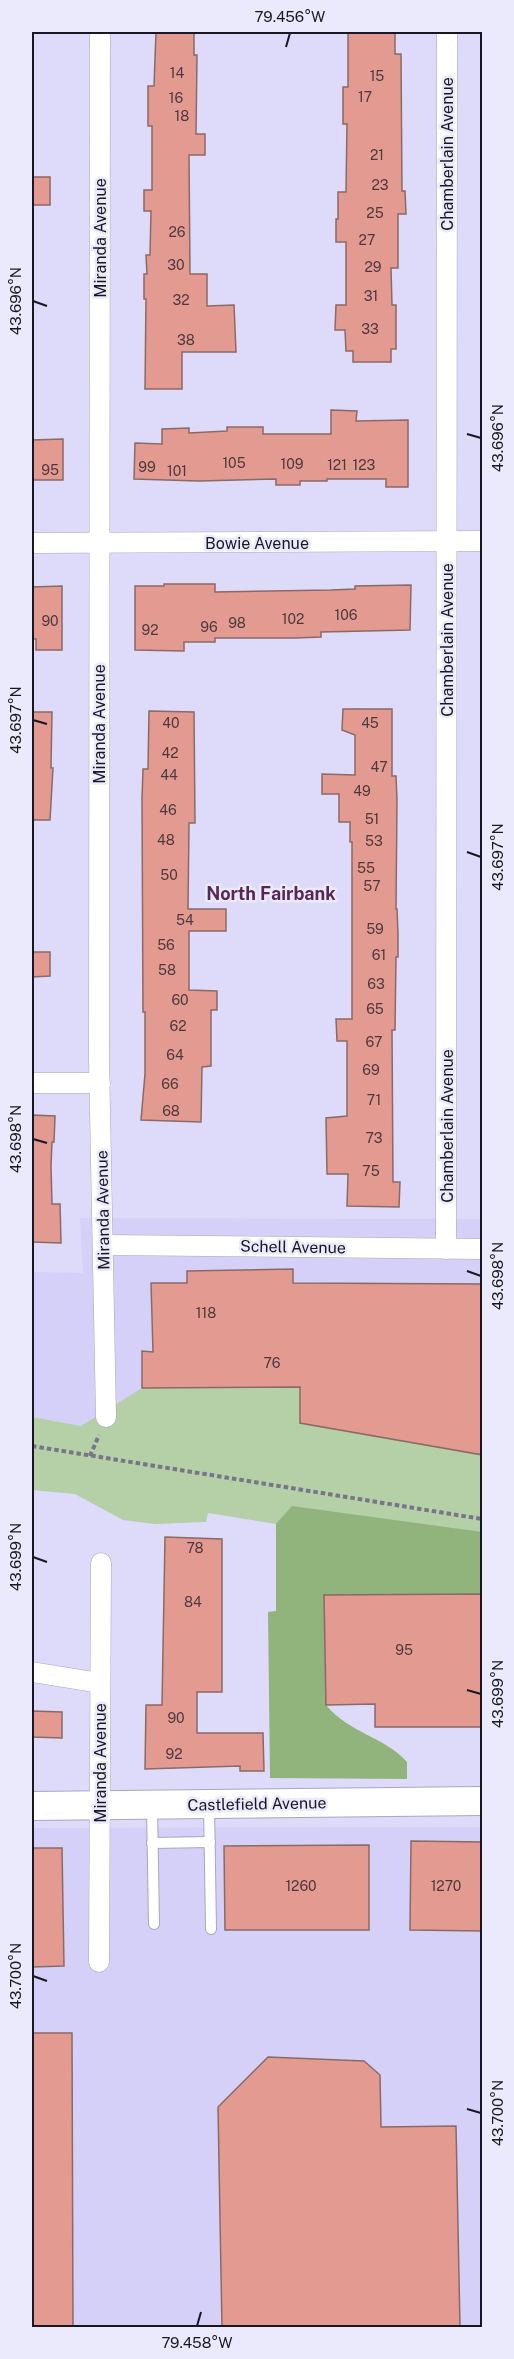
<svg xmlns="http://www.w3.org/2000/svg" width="514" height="2359" font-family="'Public Sans',sans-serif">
<rect width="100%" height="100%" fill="#dddafa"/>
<g fill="#d5d0f7">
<polygon points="80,1218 482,1219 482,1455 300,1423 142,1388 81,1426 32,1417 32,1272 83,1273"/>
<polygon points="482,1827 482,2327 32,2327 32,1828"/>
</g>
<polygon fill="#b5cfa6" points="300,1387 300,1423 482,1455 482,1550 276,1524 208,1513 206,1522 155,1524 123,1520 75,1494 32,1490 32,1417 81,1426 142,1388"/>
<path fill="#90b47b" d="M292 1506 482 1532V1594L324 1595 326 1705C349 1733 385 1737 407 1762V1779L270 1778 268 1612 276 1611V1524Z"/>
<g fill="#e39b91" stroke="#8a6a65" stroke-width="1.5">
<polygon points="156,32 194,32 194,55 197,55 196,134 205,134 205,155 189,155 190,274 207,274 207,306 234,305 236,352 182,352 182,389 145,389 146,299 144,299 144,274 147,274 146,255 150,255 151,211 144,211 144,190 152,190 152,126 148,126 148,86 154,86"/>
<polygon points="348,32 395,32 395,54 401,54 402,191 405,191 406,214 398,214 398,268 391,268 392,305 396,305 396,349 391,349 391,362 353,362 353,351 346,351 345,330 335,330 336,305 346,305 346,242 336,242 336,219 338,219 338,192 346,192 347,124 343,124 343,87 348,87"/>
<rect x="32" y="177" width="18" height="28"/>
<polygon points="331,410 357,411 356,421 408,420 408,487 386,487 386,479 327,479 327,481 300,481 300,485 276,485 276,479 199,481 134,479 135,443 162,444 162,429 189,428 189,433 227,431 227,427 263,427 263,434 331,434"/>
<polygon points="63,439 63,480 32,480 32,440"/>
<polygon points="164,584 215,584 215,592 331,590 355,589 355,586 411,585 410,630 321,632 321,637 295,638 215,638 215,642 184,642 184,651 135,650 135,586 164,586"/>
<polygon points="62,586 62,650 36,650 36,639 32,639 32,587"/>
<polygon points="343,709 392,709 392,776 396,776 397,800 396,909 397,909 398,933 398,957 396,957 395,1030 392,1030 393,1182 400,1182 399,1207 347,1206 348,1174 327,1174 326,1118 347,1116 347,1041 337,1041 336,1019 352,1019 352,842 350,842 350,822 339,822 339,794 322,794 322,774 355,775 355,735 342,730"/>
<polygon points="149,711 194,712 195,823 189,823 188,909 226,909 226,931 189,931 189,990 217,991 217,1010 211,1010 211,1066 202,1067 201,1122 141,1120 145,1074 145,1012 143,1012 142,799 143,769 148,769"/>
<polygon points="32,712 52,712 51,768 53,768 50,820 32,820"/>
<polygon points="32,952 50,952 50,976 32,977"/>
<polygon points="32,1115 55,1116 54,1142 52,1142 51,1166 52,1204 60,1204 61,1243 32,1242"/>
<polygon points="293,1269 293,1283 483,1284 483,1455 300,1423 300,1387 142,1388 142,1351 153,1352 151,1283 187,1283 187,1271"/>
<polygon points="165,1537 222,1539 222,1692 197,1692 197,1733 263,1733 264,1771 240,1771 240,1766 145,1769 146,1705 162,1705"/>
<polygon points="483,1594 483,1727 375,1727 375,1704 326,1705 324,1595"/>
<polygon points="32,1711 62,1712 62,1738 32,1737"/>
<polygon points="411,1841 483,1842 483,1931 410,1930"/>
<polygon points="369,1845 369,1930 225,1930 224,1846"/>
<polygon points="32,1848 62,1848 64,1966 32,1967"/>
<polygon points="32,2033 72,2033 73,2328 32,2328"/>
<polygon points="268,2057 364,2061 380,2075 381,2127 456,2126 460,2328 222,2328 218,2107"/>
</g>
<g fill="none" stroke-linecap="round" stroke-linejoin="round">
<g stroke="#a9a6c3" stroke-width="12">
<g id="lane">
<polyline points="209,1805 211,1929"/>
<polyline points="152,1806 154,1924"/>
<polyline points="152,1843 210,1842"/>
</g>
</g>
<g stroke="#a9a6c3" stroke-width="21">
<g id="street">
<polyline points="100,32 99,1059 106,1417"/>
<polyline points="32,543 482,541"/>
<polyline points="32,1083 100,1083"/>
<polyline points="104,1245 482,1249"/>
<polyline points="446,1249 447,32"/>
<polyline points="32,1672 100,1683"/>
<polyline points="99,1962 101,1563"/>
</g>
</g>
<g stroke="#a9a6c3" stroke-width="30">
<polyline id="secondary" points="32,1806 482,1801"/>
</g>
<g stroke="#78758a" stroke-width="4" stroke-dasharray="4.5 3" stroke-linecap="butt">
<polyline points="32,1446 482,1519"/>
<polyline points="90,1456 99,1435"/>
</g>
<use href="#lane" stroke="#fff" stroke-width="10"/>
<use href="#street" stroke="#fff" stroke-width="20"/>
<use href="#secondary" stroke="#fff" stroke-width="28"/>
</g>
<path fill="none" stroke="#191722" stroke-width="2" d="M286 47 290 33M33 301 47 306M467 434 481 438M33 720 47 724M467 852 481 857M33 1139 47 1143M467 1271 481 1276M33 1557 47 1562M467 1690 481 1694M33 1976 47 1981M467 2109 481 2113M197 2326 201 2312"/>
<g text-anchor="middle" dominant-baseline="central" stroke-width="5" stroke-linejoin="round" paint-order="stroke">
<g font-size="14" fill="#4c383e">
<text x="177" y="73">14</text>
<text x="377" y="76">15</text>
<text x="365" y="97">17</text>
<text x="176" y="98">16</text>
<text x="182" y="116">18</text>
<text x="377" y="155">21</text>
<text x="380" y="185">23</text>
<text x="375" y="213">25</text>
<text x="177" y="232">26</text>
<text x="367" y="240">27</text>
<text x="176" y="265">30</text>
<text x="373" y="267">29</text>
<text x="371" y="296">31</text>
<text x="181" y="300">32</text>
<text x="370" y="329">33</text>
<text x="186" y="340">38</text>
<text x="234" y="463">105</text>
<text x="292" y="464">109</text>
<text x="337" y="465">121</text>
<text x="364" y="465">123</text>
<text x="147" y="467">99</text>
<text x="50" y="470">95</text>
<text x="177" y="471">101</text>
<text x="346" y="615">106</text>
<text x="293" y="619">102</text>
<text x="50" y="621">90</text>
<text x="237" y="623">98</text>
<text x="209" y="627">96</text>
<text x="150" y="630">92</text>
<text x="171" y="723">40</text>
<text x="370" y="723">45</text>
<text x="170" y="753">42</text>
<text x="379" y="767">47</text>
<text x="169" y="775">44</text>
<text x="362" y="791">49</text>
<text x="168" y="810">46</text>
<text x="372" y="819">51</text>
<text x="166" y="840">48</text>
<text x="374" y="841">53</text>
<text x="366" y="868">55</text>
<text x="169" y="875">50</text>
<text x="372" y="886">57</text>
<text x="185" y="920">54</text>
<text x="375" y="929">59</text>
<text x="166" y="945">56</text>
<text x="379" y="955">61</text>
<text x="167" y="970">58</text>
<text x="376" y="984">63</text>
<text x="180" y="1000">60</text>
<text x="375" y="1009">65</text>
<text x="178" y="1026">62</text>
<text x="374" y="1042">67</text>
<text x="175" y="1055">64</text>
<text x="371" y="1070">69</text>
<text x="170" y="1084">66</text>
<text x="374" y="1100">71</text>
<text x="171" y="1111">68</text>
<text x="374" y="1138">73</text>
<text x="371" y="1171">75</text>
<text x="206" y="1313">118</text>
<text x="272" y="1363">76</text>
<text x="195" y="1548">78</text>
<text x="193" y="1602">84</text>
<text x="404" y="1650">95</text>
<text x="176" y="1718">90</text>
<text x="174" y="1754">92</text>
<text x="301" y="1886">1260</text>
<text x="446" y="1886">1270</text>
</g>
<g font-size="16" fill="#191722" stroke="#ebe9fc">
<text transform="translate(447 154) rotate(-90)">Chamberlain Avenue</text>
<text transform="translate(100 238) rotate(-90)">Miranda Avenue</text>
<text x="257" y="543">Bowie Avenue</text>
<text transform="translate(447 640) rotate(-90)">Chamberlain Avenue</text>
<text transform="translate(99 724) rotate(-90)">Miranda Avenue</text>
<text transform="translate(447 1126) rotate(-90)">Chamberlain Avenue</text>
<text transform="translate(103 1210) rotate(-91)">Miranda Avenue</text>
<text transform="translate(293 1247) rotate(1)">Schell Avenue</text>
<text transform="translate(100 1763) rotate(-90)">Miranda Avenue</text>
<text transform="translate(257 1804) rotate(-1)">Castlefield Avenue</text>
</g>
<g font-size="18" font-weight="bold" fill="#582656" stroke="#ebe9fc">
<text x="271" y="893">North Fairbank</text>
</g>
</g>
<rect width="514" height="2359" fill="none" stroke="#ebe9fc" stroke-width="66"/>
<rect x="33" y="33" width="448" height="2293" fill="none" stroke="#191722" stroke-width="2"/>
<g font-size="15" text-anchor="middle" fill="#191722">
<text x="290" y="22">79.456°W</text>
<text transform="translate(16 301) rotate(-90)" y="5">43.696°N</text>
<text transform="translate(498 438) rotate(-90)" y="5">43.696°N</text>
<text transform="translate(16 720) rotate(-90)" y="5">43.697°N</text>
<text transform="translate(498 857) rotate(-90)" y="5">43.697°N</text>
<text transform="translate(16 1139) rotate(-90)" y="5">43.698°N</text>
<text transform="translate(498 1276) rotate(-90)" y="5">43.698°N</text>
<text transform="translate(16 1557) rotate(-90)" y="5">43.699°N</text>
<text transform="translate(498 1694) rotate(-90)" y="5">43.699°N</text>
<text transform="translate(16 1976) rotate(-90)" y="5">43.700°N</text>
<text transform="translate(498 2113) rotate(-90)" y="5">43.700°N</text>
<text x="197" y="2348">79.458°W</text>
</g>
</svg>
